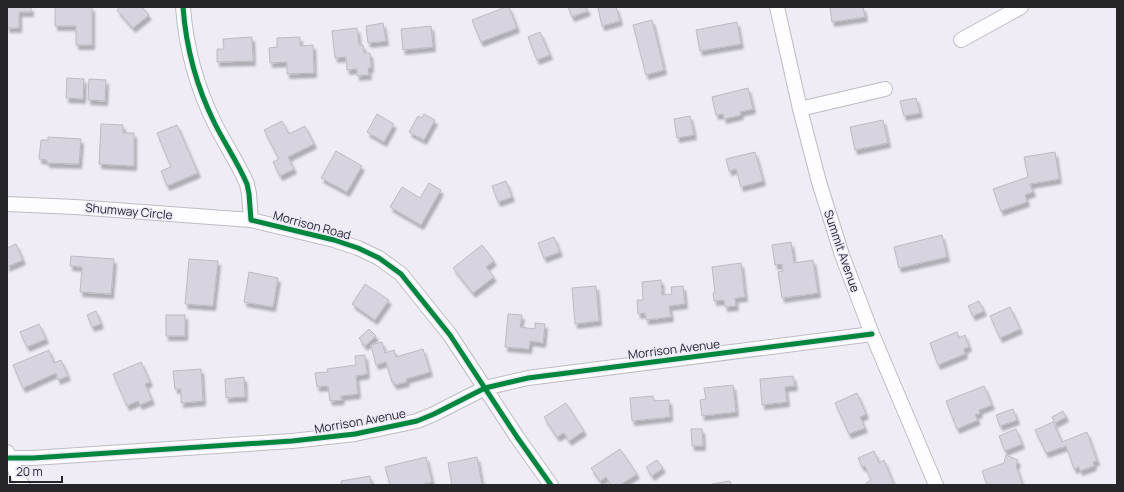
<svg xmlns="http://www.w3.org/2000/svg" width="1124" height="492" font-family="Manrope,sans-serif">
<defs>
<filter id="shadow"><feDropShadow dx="2.5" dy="4.5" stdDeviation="1" flood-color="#0004"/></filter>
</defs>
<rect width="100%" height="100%" fill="#efecf6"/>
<g fill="#d7d4df" stroke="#bcbac2" filter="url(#shadow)">
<polygon points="7,7 31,7 31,12 19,12 19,28 7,28"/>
<polygon points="55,7 92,7 92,45 76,45 76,26 55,26"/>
<polygon points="120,7 142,7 149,15 133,28 117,10"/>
<polygon points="506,7 509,7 517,28 481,42 472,20"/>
<polygon points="568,7 586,7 588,11 572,17"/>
<polygon points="602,7 616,7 620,21 602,26 598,8"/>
<polygon points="830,7 863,7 865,17 832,22"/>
<polygon points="652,20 664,70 646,75 633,25"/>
<polygon points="737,22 741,44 700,51 696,30"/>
<polygon points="383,23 386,41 368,43 366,26"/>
<polygon points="431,26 433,47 403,50 401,29"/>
<polygon points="357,28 359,45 363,45 364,53 370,53 371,68 368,68 369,75 357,76 357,69 347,70 346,57 335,58 332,31"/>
<polygon points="540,32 550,55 537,60 528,37"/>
<polygon points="252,37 253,61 217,62 217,49 224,49 223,39"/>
<polygon points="300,37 300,46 313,45 314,73 287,74 287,62 270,63 269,48 277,47 277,38"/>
<polygon points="67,78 84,79 83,99 66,98"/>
<polygon points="89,79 106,80 105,101 88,100"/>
<polygon points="748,88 753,109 740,112 741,115 724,119 723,114 716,115 712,97"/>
<polygon points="916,98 920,113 904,116 900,101"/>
<polygon points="377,114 394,124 384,142 367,132"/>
<polygon points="424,114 435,120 424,140 409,132 418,116 422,118"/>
<polygon points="690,116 694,135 677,138 674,119"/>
<polygon points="883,120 888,143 855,150 850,127"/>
<polygon points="282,121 289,134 305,126 314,144 288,157 294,169 280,176 273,162 279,159 264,130"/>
<polygon points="101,124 123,125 123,133 134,133 134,166 99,164"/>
<polygon points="177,125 198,173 167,186 161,171 171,167 157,133"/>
<polygon points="48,137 81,139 79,164 47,163 47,160 39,159 41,140 48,140"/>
<polygon points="336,151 362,166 347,192 321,178"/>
<polygon points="755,152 763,181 741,187 736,169 729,171 726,159"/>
<polygon points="1055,152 1059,179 1030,184 1033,192 1025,195 1027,202 1001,211 993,189 1028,177 1024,157"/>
<polygon points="506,181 512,197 498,202 492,186"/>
<polygon points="429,183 441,190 421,225 390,207 402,187 420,198"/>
<polygon points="942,235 947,257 899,268 894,247"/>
<polygon points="554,237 560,252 544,258 538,243"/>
<polygon points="791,242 794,263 813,260 818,293 782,298 778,272 783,271 782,264 775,265 772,245"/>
<polygon points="16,244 23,260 7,267 7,248"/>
<polygon points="482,245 494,261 486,267 494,277 473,293 453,268"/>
<polygon points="71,256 114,259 111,294 80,292 82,267 70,266"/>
<polygon points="189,259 218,261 213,306 185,304"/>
<polygon points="741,263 745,297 735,298 736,306 725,307 724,300 714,301 713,293 715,293 712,267"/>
<polygon points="249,272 278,278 273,307 244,302"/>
<polygon points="661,280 662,295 672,294 671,287 683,286 685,304 669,306 671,317 646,320 645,313 638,314 637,300 643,300 642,282"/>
<polygon points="365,284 389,300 375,320 352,304"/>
<polygon points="596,286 599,321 575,324 572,288"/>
<polygon points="979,301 984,311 973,316 968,306"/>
<polygon points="1010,307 1020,329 1000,338 990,316"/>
<polygon points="96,311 101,324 92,327 87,315"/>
<polygon points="508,314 522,315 520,327 535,329 535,323 545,324 543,343 530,341 529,349 505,347"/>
<rect x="166" y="315" width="19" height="21"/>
<polygon points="39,324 46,339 27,347 20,332"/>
<polygon points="369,329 376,336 365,346 359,338"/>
<polygon points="957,332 959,338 965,335 969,347 964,349 965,354 938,365 930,343"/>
<polygon points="382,342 385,353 394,350 396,357 423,349 430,372 406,379 407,382 394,385 394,382 392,382 386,362 376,365 371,345"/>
<polygon points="49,350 54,363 61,360 68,376 58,380 56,373 23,388 13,365"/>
<polygon points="365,355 367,374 356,376 358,394 341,396 342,400 330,401 328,386 317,387 315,373 328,372 327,369 356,365 355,356"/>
<polygon points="141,362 150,382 145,384 152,400 140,405 138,401 127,406 113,374"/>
<polygon points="201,369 203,401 181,403 181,389 175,389 173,371"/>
<polygon points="793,376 795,386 785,387 787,402 762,405 760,379"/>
<polygon points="244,377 245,397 226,398 225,379"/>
<polygon points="733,385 736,412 702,416 700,400 706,399 704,388"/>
<polygon points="984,386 992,405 979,410 980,413 975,415 978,420 957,429 946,401"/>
<polygon points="857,393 866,414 860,417 865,428 849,434 835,403"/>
<polygon points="653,396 654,401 669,400 670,417 632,421 630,398"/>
<polygon points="566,403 584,431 569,441 564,433 557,437 544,417"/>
<polygon points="1013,409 1017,420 1000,426 996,415"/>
<polygon points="1063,411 1066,417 1055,423 1052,417"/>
<polygon points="1053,422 1062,442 1087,432 1097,461 1093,462 1094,466 1080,471 1079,467 1074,469 1066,446 1046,453 1035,430"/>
<polygon points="691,429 702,429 703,446 692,446"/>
<polygon points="1016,429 1022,444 1005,451 999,436"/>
<polygon points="620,449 637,474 620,485 611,485 606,477 600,481 591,468"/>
<polygon points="874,451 879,463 884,460 894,485 866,485 866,483 871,480 865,466 862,467 858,458"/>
<polygon points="1006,455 1018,460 1016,466 1022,483 1021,485 987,485 982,471 1004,463"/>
<polygon points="426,457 432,482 420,485 390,485 385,467"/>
<polygon points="477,457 482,485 452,485 448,463"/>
<polygon points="657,460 663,468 652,476 646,467"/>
<polygon points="370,476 371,485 341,485 341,481"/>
<polygon points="730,481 731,485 712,485 712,484"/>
</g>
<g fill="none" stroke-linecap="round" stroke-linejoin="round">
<g stroke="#bebcc3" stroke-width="16">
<g id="street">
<path d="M183 7C186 47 197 88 215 124 225 144 238 163 247 184L249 194 251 220 334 240 358 248 379 258 401 274 450 335 517 437 551 485"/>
<polyline points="777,7 800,109 819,182 842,255 872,334 936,485"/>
<polyline points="961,40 1021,7"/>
<polyline points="800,109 885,89"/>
<polyline points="7,204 75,207 251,220"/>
<polyline points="7,452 22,485"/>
<polyline points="9,458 33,458 292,441 355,434 417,421 434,414 485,388 528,378 872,334"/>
</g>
</g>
<use href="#street" stroke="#fdfcfe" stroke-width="14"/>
<g stroke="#ede9f9" stroke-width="8">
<g id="cycleway">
<path d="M183 7C186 47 197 88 215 124 225 144 238 163 247 184L249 194 251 220 334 240 358 248 379 258 401 274 450 335 517 437 551 485"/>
<polyline points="9,458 33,458 292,441 355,434 417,421 434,414 485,388 528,378 872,334"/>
</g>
</g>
<use href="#cycleway" stroke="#00873e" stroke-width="5"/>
</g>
<g text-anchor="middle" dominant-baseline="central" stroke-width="3" stroke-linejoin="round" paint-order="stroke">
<g font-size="12" fill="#26252a" stroke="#ede9f9">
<text transform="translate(129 211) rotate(5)">Shumway Circle</text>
<text transform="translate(312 225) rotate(15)">Morrison Road</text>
<text transform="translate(842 251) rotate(71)">Summit Avenue</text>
<text transform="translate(674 349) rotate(-7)">Morrison Avenue</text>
<text transform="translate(360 421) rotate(-10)">Morrison Avenue</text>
</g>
</g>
<rect width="1124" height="492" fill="none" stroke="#26252a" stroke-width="16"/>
<path d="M10 476v6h52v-6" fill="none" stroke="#26252a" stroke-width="2"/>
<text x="16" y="476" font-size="12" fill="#26252a" stroke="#ede9f9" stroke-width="3" paint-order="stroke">20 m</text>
</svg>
